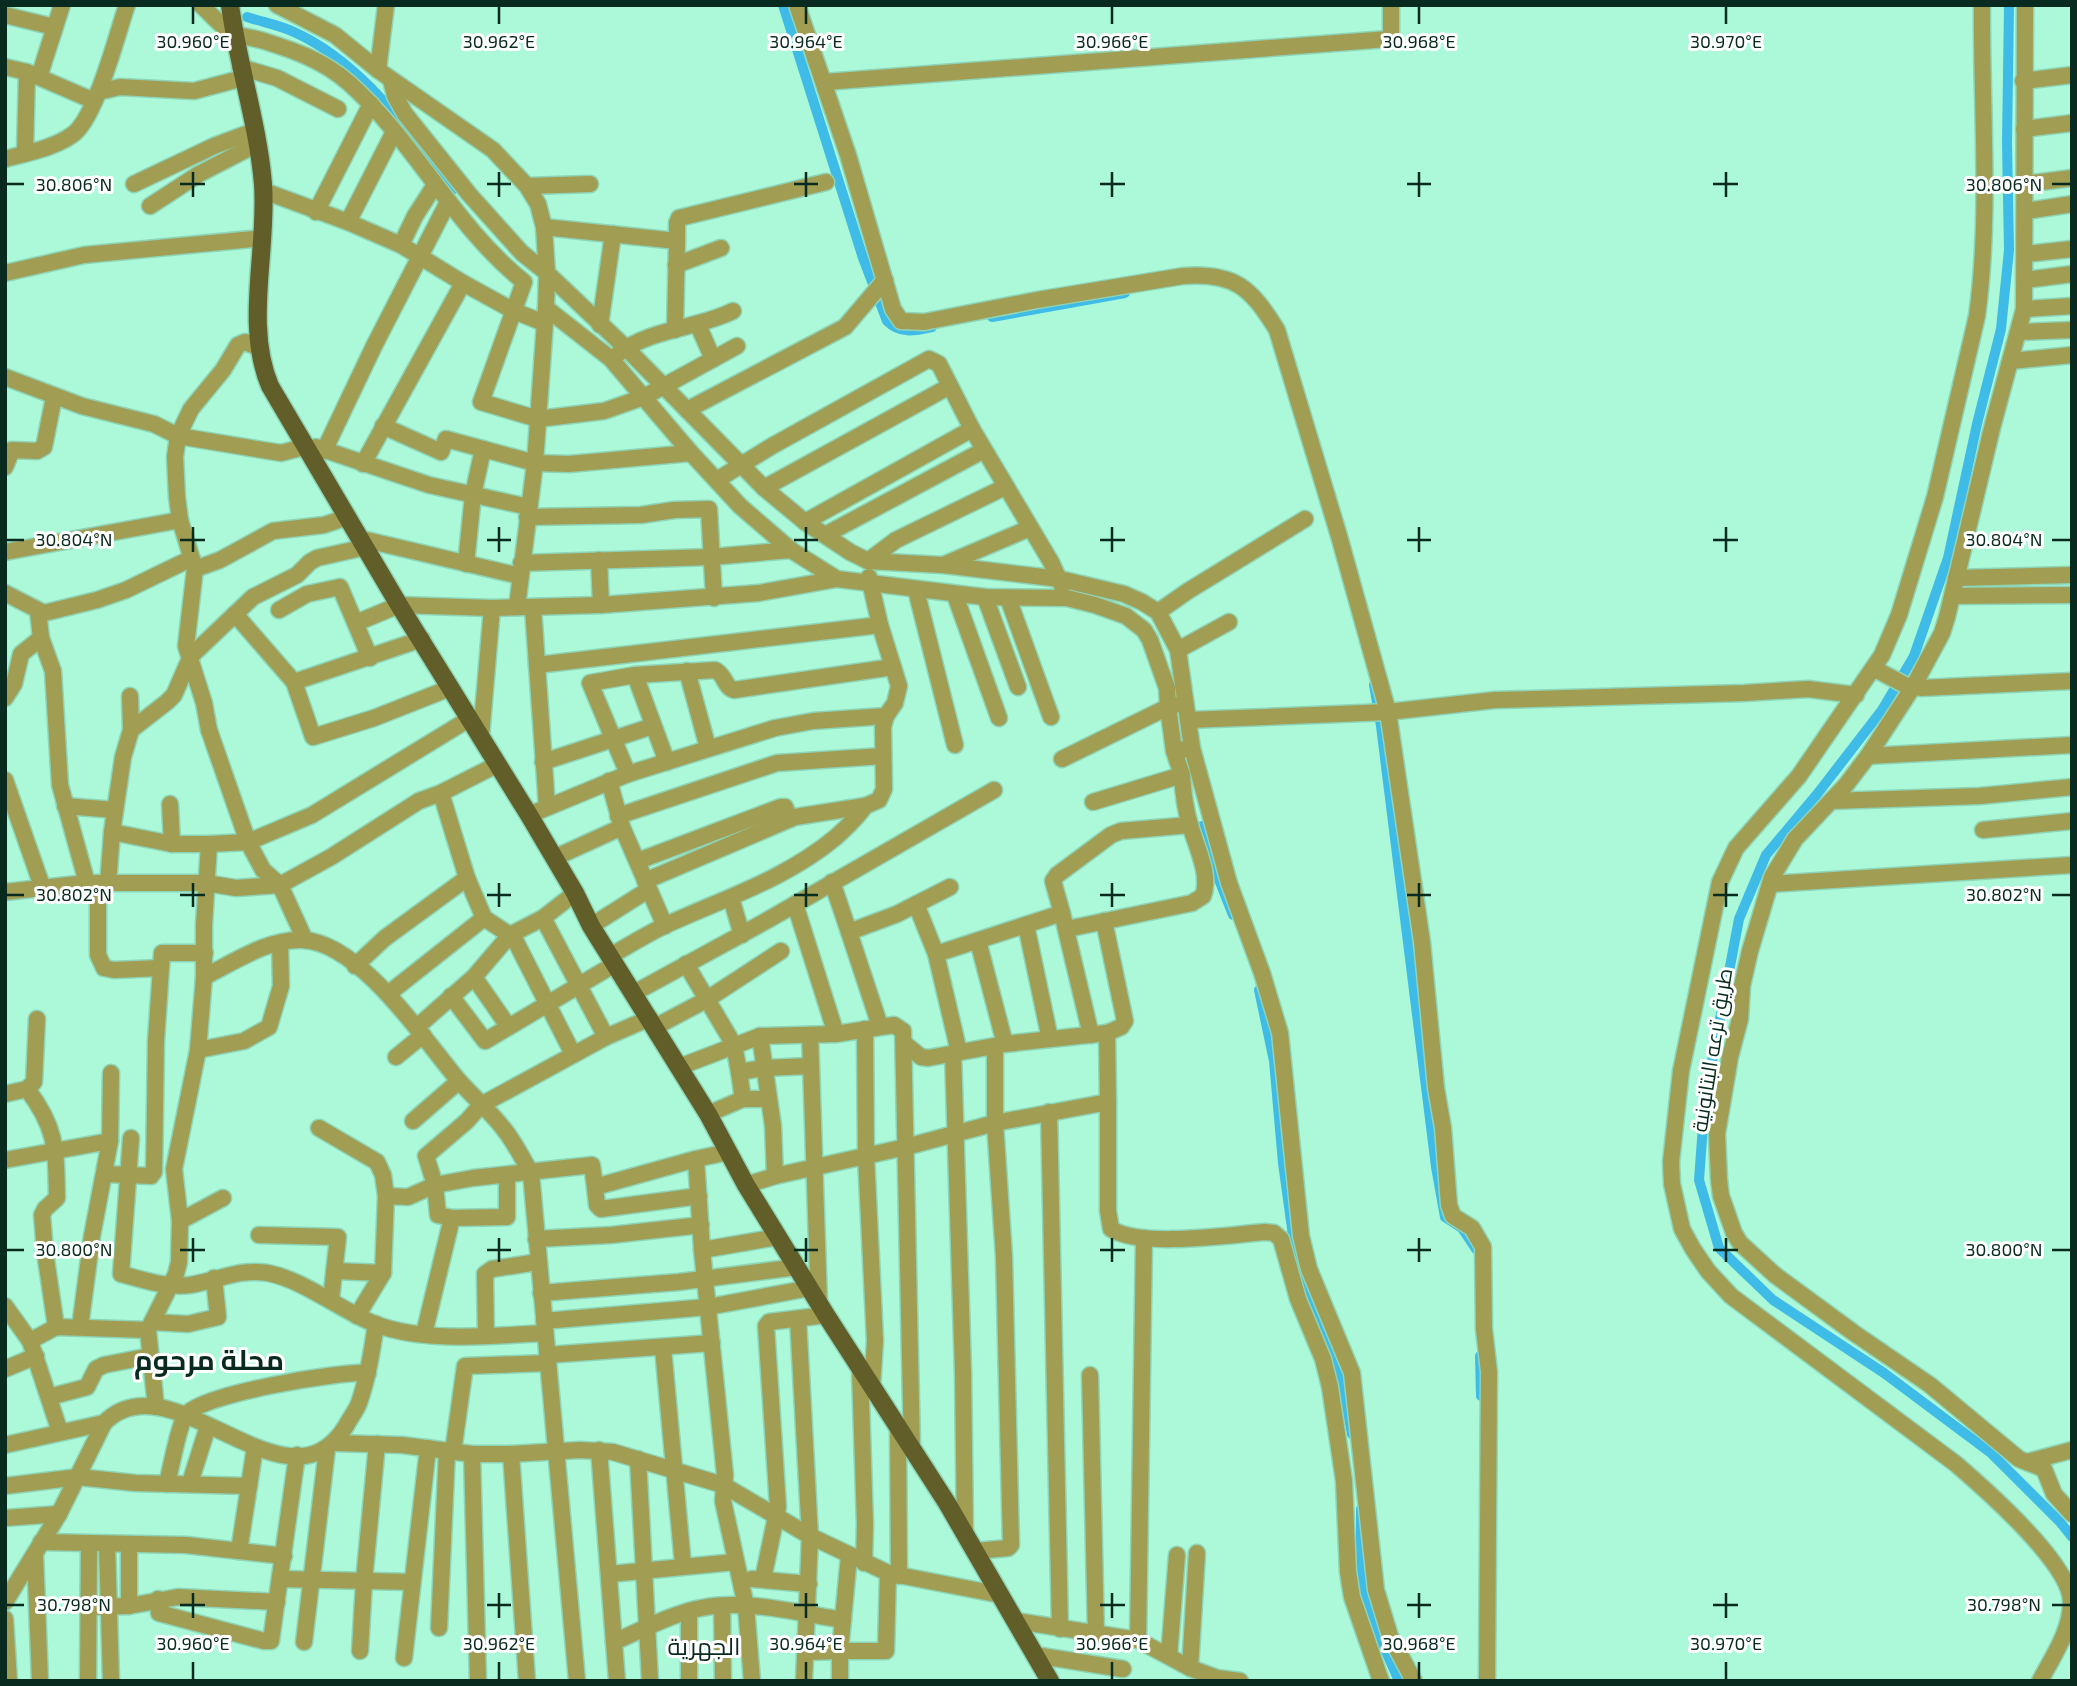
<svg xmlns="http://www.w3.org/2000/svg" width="2077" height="1686" font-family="'Exo 2',Cairo,sans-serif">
<rect width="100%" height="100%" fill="#abf9d8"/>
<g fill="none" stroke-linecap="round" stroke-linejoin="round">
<g stroke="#3ebbe7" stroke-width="10">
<path d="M783 5 863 258 887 321C900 334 914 331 932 327"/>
<polyline points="2009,5 2007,143 2009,250 2001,329 1977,424 1948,558 1914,656 1882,710 1818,793 1766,855 1739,919 1705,1098 1699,1180 1719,1248 1773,1300 1884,1373 1991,1453 2060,1522 2072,1537"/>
<path d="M247 17C262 22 279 25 294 32 363 63 408 131 454 189"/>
<polyline points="992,317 1125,293"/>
<polyline points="1374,685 1381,726 1436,1167 1445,1217 1462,1228 1476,1249"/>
<polyline points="1202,826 1214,867 1233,915"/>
<polyline points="1259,990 1274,1061 1283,1163 1294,1243 1312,1307 1339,1365 1352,1434"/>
<polyline points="1480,1356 1481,1396"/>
<polyline points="1361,1509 1361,1578 1374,1624 1399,1681"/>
</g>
<g stroke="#8ed4b7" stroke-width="19">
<g id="minor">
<path d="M201 5C211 14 221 27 233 33 242 37 255 38 264 41 296 51 324 61 349 83 415 142 454 226 524 282L481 402 538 419 604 411 644 397 737 346"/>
<polyline points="277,5 335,35 378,70 493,150 527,186 538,204 544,227 547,273 546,308 535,463 517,607"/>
<path d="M797 5 848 155 893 309 901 321 924 322 1037 300 1183 276C1235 272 1251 288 1277 330L1339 536 1388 712 1422 942 1436 1088 1443 1128 1449 1205 1453 1216 1472 1228 1483 1247 1484 1329 1489 1372 1487 1681"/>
<path d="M1982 5C1981 108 1991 214 1977 316L1935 497 1899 615 1882 655 1799 776 1736 848 1720 882 1681 1071 1671 1162 1672 1184 1682 1229 1693 1249 1708 1271 1731 1296 1956 1464C1985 1489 2071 1564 2071 1602 2071 1631 2053 1656 2040 1681"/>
<polyline points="2025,5 2024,309 1992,428 1947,617 1942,633 1913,687 1868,756 1846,785 1795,839 1772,877 1750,951 1742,986 1740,1019 1730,1057 1717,1134 1719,1180 1721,1196 1734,1233 1740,1243 1775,1275 1854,1333 1930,1385 2019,1459 2044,1469 2054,1494 2072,1514"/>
<polyline points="5,15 54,27"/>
<polyline points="5,67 27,72 94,101"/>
<polyline points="240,67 277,78 338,109"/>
<polyline points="378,70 386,5"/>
<polyline points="39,77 62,5"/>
<polyline points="391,80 395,96 405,114 469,194 522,253 547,273 626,348 764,488 805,522 850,552 868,561 943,565 1060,579 1124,594 1142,602 1158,612 1178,650 1192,748"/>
<polyline points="2023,81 2072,75"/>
<polyline points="825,82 1388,39 1391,37 1391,5"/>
<polyline points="98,92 120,87 194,91 243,78"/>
<polyline points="2024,129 2072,123"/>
<polyline points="25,153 27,72"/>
<path d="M5 159C27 153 54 148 72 135 96 119 117 34 127 5"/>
<polyline points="134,184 214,146 254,131"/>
<polyline points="2025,184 2072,178"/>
<polyline points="527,186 590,184"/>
<polyline points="264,191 348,222 401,245 463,283 514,311 544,323"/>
<polyline points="150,206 199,174 257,144"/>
<polyline points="2026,211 2072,204"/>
<polyline points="316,212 371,104"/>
<polyline points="348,222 394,132"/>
<polyline points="544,227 677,241 675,330"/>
<polyline points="677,241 677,223 679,218 826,182"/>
<polyline points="401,245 415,216 435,185"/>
<polyline points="2026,254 2072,249"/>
<polyline points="676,265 721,248"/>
<polyline points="5,273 84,255 263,238"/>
<polyline points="2025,280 2072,274"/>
<polyline points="546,308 611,359 691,453 740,506 791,550 837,579 985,597 1067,598 1095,605 1126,616 1144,630 1150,640 1167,688 1168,707 1062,759"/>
<polyline points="2024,309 2072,306"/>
<polyline points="600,325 613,234"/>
<polyline points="698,325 713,359"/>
<polyline points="2019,332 2072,330"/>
<polyline points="260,348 245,342 238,345 223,370 191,409 178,436 175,457 177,497 180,520 195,569 186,646 204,703 209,730 248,842 263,870 280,885 305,940"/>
<path d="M619 353C653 328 696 329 733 311"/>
<polyline points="2011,361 2072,355"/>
<polyline points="5,377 82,406 154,424 178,436 281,453 304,447"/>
<polyline points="687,410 845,327 885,280"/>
<polyline points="383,426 441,452 446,439 535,463 569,464 691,453"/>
<polyline points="316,447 429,485 529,507"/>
<polyline points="324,451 374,346 448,202"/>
<polyline points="363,464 463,283"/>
<polyline points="5,467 12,450 37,451 44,447 54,397"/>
<polyline points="717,480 772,446 929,359 939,364 972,429 1051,562 1062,586"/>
<polyline points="764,488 950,386"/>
<polyline points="527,517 641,515 674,510 709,509 714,598"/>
<polyline points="805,522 972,429"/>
<polyline points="825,535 984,450"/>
<polyline points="362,539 520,576"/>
<polyline points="5,552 180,520"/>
<polyline points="599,560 601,605"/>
<polyline points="868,561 896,540 1005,487"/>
<polyline points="521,563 711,557 791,550"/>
<polyline points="466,564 473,495 483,449"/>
<polyline points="943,565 1030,528"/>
<polyline points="195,569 220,560 273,531 324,525 348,517"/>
<polyline points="1956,578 2072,575"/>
<polyline points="916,590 955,745"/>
<polyline points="5,593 44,613 97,600 126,590 190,559"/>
<polyline points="955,595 999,718"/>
<polyline points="1952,596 2072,595"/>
<polyline points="985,597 1018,687"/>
<polyline points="1008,598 1051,717"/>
<polyline points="533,608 547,807"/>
<polyline points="279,610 307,594 340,587 370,658"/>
<polyline points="38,611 41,638 53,671 60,785 87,883"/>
<polyline points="1158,612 1188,591 1305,519"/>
<polyline points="235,614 294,682 313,737 374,718 450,688"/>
<polyline points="356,623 399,605 492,608 601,605 759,593 837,579"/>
<polyline points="1178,650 1229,622"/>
<polyline points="537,665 880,625"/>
<polyline points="1875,669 1905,685 1921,688 2072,681"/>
<polyline points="687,671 708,748"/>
<polyline points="635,675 667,762"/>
<polyline points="294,682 422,639"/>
<polyline points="5,698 14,684 21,654 41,638"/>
<polyline points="1188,720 1388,712 1495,700 1744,693 1808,689 1856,695"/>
<polyline points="131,730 167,702 174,695 191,656 253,597 297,575 310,562 317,558 366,547"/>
<polyline points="481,736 492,608"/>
<polyline points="1174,751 1192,748 1229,883 1262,973 1280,1033 1301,1236 1309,1269 1352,1373 1376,1590 1390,1636 1414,1681"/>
<polyline points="1868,756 2072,745"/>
<polyline points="543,762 653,726"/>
<path d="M628 774 590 683 635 675 715 670C725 674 724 687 734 690L893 667"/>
<polyline points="5,780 43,889"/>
<polyline points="609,781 622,827 665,926"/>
<polyline points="441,793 467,878 484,918 510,935 516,942 573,1054"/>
<polyline points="1831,801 1980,796 2072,787"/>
<polyline points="1093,802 1182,775 1174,751 1168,707 1175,705"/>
<polyline points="170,804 172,844"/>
<polyline points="65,806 115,810"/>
<polyline points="529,815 628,774 775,728 813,721 886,716"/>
<polyline points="618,816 777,763 883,756"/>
<polyline points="1983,830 2072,821"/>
<polyline points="112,832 172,844 209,844 204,925 204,977 198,1050 174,1169 180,1221 179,1262 176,1274 148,1330 156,1407"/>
<polyline points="209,844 248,842 312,815 469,719"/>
<polyline points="554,858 622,827"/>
<polyline points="638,861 781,807 785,807 790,819"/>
<polyline points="645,881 795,817 865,806 879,800 884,789 883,727 886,716 895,703 899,686 880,625 869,577"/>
<polyline points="832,882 849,932"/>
<polyline points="98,883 98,955 104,968 114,970 161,968"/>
<polyline points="108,884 112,832 123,757 131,730 130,696"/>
<polyline points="1770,884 2072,865"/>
<polyline points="5,892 87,883 206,883 236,888 280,885 331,857 419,801 441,793 498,764"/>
<polyline points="731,898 742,935"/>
<polyline points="795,904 836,1034"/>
<polyline points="916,904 936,954 1062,913 1091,1035"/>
<polyline points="1062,913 1053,881 1057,875 1111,835 1121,831 1190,825"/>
<polyline points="543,918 606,1037"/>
<polyline points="1104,921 1125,1021 1121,1027 1107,1033"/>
<polyline points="1026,925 1050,1039"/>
<polyline points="591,926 648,890"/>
<path d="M1067 929 1192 903 1203 896C1211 875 1196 846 1190 825 1185 809 1183 791 1182 775"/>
<polyline points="978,941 1005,1044"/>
<polyline points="936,954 959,1052"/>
<path d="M610 956C628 946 647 934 666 925 725 898 786 879 836 837 847 827 857 818 865 806"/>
<polyline points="686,964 734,1045 739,1072"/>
<polyline points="355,966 385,938 467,878"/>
<path d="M204 977C234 962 269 938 303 940 361 943 425 1041 459 1081 473 1097 490 1111 503 1128 514 1141 522 1158 531 1173L577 1681"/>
<polyline points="474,977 508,1026"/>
<polyline points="634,993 766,921 994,790"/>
<polyline points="388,994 484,918"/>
<polyline points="451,996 485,1041 615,964"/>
<polyline points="880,1026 849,932 897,914 950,887"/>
<polyline points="417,1027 474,977 510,935 543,918 575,893"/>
<polyline points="655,1027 706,1000 781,951"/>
<polyline points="865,1029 866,1156 875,1341 872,1387"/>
<polyline points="810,1035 819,1302"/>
<polyline points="760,1036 773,1126 775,1176"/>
<polyline points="905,1044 921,1057 928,1058 1005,1044 1107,1033 1108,1102"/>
<polyline points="198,1050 244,1041 269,1027 281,986 280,943"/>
<polyline points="953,1053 963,1372 965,1532"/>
<polyline points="396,1057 423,1035"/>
<polyline points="679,1067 760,1036 836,1034 894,1025 903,1031 912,1450"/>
<path d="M27 1089C57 1128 56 1150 57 1198L45 1209 42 1215 45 1252 56 1327"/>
<polyline points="5,1094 27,1089 34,1082 37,1019"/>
<polyline points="743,1099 739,1072 764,1068 810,1066"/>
<polyline points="1049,1112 1060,1629"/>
<polyline points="708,1114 743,1099 768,1099"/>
<polyline points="413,1121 459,1081"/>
<polyline points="319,1128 377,1162 383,1175 386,1196 383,1273 357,1316"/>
<path d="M131 1138 121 1274C144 1280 166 1288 190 1285 217 1281 239 1268 268 1273 304 1280 340 1310 375 1324 425 1343 492 1336 545 1333"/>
<polyline points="696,1159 702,1250 725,1475 723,1501 746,1606 752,1681"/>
<polyline points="5,1160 110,1141"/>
<polyline points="105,1174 151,1176 154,1172 156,1041 162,953 205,953"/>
<path d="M746 1185 775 1176 906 1147 995 1123 1108 1102V1211L1111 1229C1142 1248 1228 1235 1265 1232L1274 1233 1281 1239 1298 1299 1323 1359 1330 1387 1344 1481 1348 1572 1352 1597 1381 1681"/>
<polyline points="595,1187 597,1205 601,1209 699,1196"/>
<polyline points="386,1196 408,1197 435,1185 473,1178 592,1165 595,1187 696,1159 728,1152"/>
<polyline points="452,1218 438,1215 435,1185 426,1156 467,1121 481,1105 606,1037 650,1018"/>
<polyline points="180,1221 223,1198"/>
<polyline points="259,1235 338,1237 331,1300"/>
<polyline points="536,1239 611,1235 701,1225"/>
<polyline points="702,1250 778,1237"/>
<polyline points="335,1271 383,1273"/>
<polyline points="541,1293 679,1282 797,1267"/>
<polyline points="5,1306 30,1341 60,1432"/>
<polyline points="798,1319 810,1536 804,1681"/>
<polyline points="544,1321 708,1307 810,1288"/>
<polyline points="152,1322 188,1324 218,1317 214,1278"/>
<polyline points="80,1327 92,1236 110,1141 111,1073"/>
<polyline points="424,1334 452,1218 507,1217 507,1175"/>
<polyline points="486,1336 485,1274 492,1269 538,1262"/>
<polyline points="30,1341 56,1327 148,1330"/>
<polyline points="663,1348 683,1565"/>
<polyline points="547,1355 712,1343"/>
<polyline points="5,1369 36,1356"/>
<polyline points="860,1370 865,1525 864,1563"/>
<polyline points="1090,1375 1096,1634"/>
<polyline points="49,1397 87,1387 96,1369 104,1365 150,1356"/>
<polyline points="898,1428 899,1576"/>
<polyline points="334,1443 402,1445 472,1454 511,1454 580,1450 613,1452 723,1485 810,1536 888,1573 1001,1595"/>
<polyline points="5,1445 104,1423"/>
<polyline points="599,1450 617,1681"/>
<polyline points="453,1452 465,1366 548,1363"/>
<polyline points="472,1454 478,1681"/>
<polyline points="511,1454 527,1681"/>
<polyline points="638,1459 650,1681"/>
<polyline points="2027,1462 2072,1450"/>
<polyline points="190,1483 208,1426"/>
<path d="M167 1484C171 1468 178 1428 185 1416 198 1394 341 1371 368 1373"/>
<polyline points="5,1486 78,1477 135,1483 249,1486"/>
<polyline points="5,1518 59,1514"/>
<polyline points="41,1542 186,1545 284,1556"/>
<polyline points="107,1544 111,1681"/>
<polyline points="239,1551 255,1447"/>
<polyline points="976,1551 1008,1548 1011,1545 1004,1257 995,1123 995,1046"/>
<polyline points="35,1554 40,1681"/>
<polyline points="610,1574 735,1562"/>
<polyline points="281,1579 412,1582"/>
<polyline points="752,1579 809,1584"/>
<polyline points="763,1579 778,1507 766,1326 769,1322 826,1315"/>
<polyline points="158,1599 159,1613 264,1641 271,1641 297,1455"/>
<path d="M5 1602 59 1514 104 1423C171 1354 287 1522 346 1426 350 1418 356 1411 359 1403 368 1377 372 1351 376 1324"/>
<polyline points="129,1606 129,1544"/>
<polyline points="722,1606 723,1681"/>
<polyline points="89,1607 129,1606 178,1597 277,1602"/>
<polyline points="5,1619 9,1681"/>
<polyline points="1016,1621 1138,1640 1190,1668 1217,1678 1240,1681"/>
<polyline points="439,1628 447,1451"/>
<polyline points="1138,1640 1144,1238"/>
<polyline points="304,1642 327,1449"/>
<path d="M614 1642C642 1630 671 1614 701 1608 747 1599 798 1613 843 1620"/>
<polyline points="360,1651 364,1581 377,1444"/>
<polyline points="806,1652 840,1651 849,1556"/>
<polyline points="1035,1655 1123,1669"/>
<polyline points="1169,1656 1177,1555"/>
<polyline points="404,1658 428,1448"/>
<polyline points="1190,1668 1197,1553"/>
<polyline points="88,1681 89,1544"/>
<polyline points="689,1681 689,1611"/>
<polyline points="840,1681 840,1651 886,1651 888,1573"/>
</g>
</g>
<g stroke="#8ed4b7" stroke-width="21">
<path id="major" d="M230 5C238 65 258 124 263 184 268 249 244 325 270 386L399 605 529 815 575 893 591 926 708 1114 746 1185 826 1315 947 1503 1050 1681"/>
</g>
<use href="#minor" stroke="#a19d53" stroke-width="16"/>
<use href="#major" stroke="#615e2a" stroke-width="18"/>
</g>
<path fill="none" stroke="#092a1e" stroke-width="2.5" d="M193 7V24M499 7V24M806 7V24M1112 7V24M1419 7V24M1726 7V24M193 172V197M499 172V197M806 172V197M1112 172V197M1419 172V197M1726 172V197M7 184H24M180 184H205M487 184H511M794 184H818M1100 184H1125M1407 184H1431M1713 184H1738M2052 184H2070M193 527V552M499 527V552M806 527V552M1112 527V552M1419 527V552M1726 527V552M7 540H24M180 540H205M487 540H511M794 540H818M1100 540H1125M1407 540H1431M1713 540H1738M2052 540H2070M193 883V907M499 883V907M806 883V907M1112 883V907M1419 883V907M1726 883V907M7 895H24M180 895H205M487 895H511M794 895H818M1100 895H1125M1407 895H1431M1713 895H1738M2052 895H2070M193 1238V1262M499 1238V1262M806 1238V1262M1112 1238V1262M1419 1238V1262M1726 1238V1262M7 1250H24M180 1250H205M487 1250H511M794 1250H818M1100 1250H1125M1407 1250H1431M1713 1250H1738M2052 1250H2070M193 1593V1618M499 1593V1618M806 1593V1618M1112 1593V1618M1419 1593V1618M1726 1593V1618M7 1605H24M180 1605H205M487 1605H511M794 1605H818M1100 1605H1125M1407 1605H1431M1713 1605H1738M2052 1605H2070M193 1662V1679M499 1662V1679M806 1662V1679M1112 1662V1679M1419 1662V1679M1726 1662V1679"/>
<g text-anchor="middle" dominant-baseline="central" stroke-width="6" stroke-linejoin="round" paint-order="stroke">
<g font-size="21" fill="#092a1e" stroke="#fff">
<text transform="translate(1711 1050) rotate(-81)">طريق ترعه البتانونية</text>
</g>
<g font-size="24" fill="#092a1e" stroke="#fff">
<text x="704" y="1645">الجهرية</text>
</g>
<g font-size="28" font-weight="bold" fill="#092a1e" stroke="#fff">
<text x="209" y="1359">محلة مرحوم</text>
</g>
</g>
<g font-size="18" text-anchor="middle" fill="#092a1e" stroke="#fff" stroke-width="6" stroke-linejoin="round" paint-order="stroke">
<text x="193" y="48">30.960°E</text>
<text x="499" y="48">30.962°E</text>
<text x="806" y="48">30.964°E</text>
<text x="1112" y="48">30.966°E</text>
<text x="1419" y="48">30.968°E</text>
<text x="1726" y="48">30.970°E</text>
<text x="74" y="191">30.806°N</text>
<text x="2004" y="191">30.806°N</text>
<text x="74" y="546">30.804°N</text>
<text x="2004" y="546">30.804°N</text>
<text x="74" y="901">30.802°N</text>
<text x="2004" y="901">30.802°N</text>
<text x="74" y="1256">30.800°N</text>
<text x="2004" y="1256">30.800°N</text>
<text x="74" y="1611">30.798°N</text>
<text x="2004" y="1611">30.798°N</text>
<text x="193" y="1650">30.960°E</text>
<text x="499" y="1650">30.962°E</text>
<text x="806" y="1650">30.964°E</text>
<text x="1112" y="1650">30.966°E</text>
<text x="1419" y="1650">30.968°E</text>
<text x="1726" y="1650">30.970°E</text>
</g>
<rect width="2077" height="1686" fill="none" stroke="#092a1e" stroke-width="14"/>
</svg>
